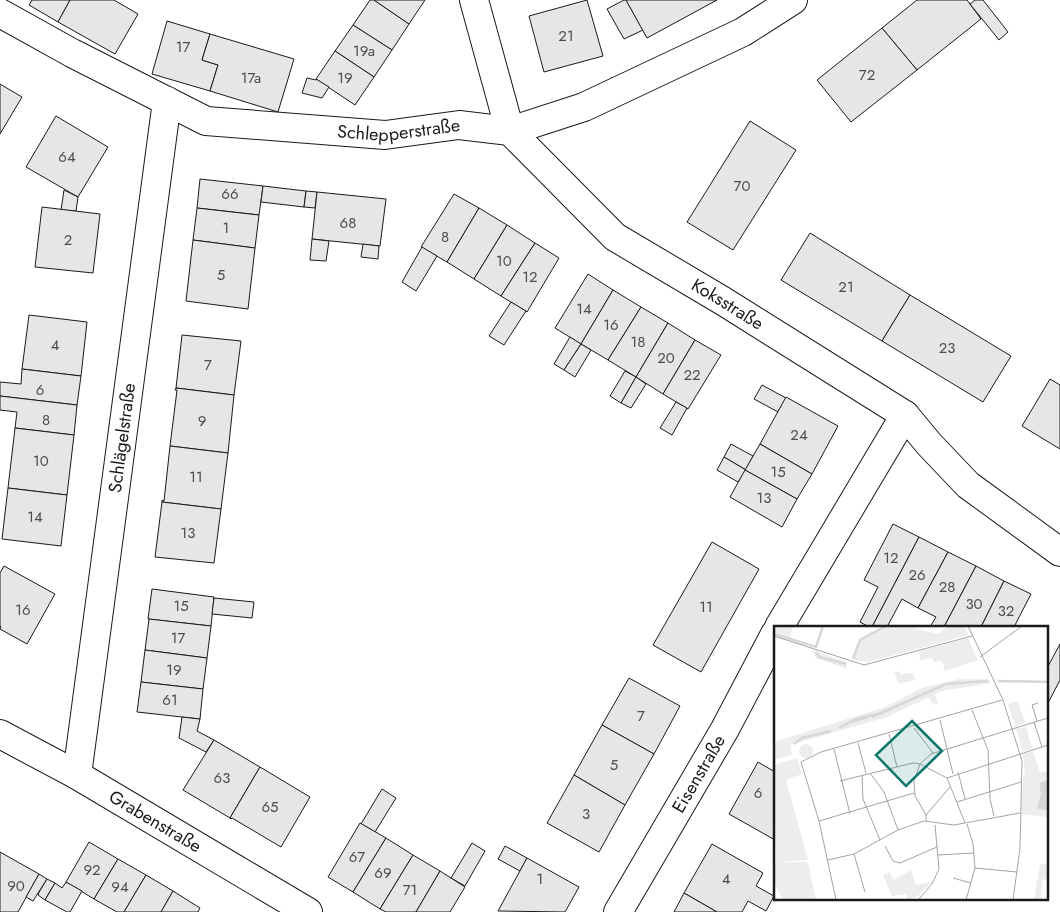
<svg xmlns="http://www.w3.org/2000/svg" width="1060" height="912" font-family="Jost,sans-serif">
<rect width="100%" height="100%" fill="#fff"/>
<g fill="#e6e6e6" stroke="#1a1a1a">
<polygon points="32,0 70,0 58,22 29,5"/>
<polygon points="70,0 114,0 138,14 115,54 58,22"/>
<polygon points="370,0 374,0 409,24 392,50 353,25"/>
<polygon points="374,0 425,0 409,24"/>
<polygon points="587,0 603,56 544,72 529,16"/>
<polygon points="624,0 626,0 643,30 624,39 607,9"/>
<polygon points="626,0 717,0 647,38"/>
<polygon points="917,0 967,0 981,19 917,70 882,28"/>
<polygon points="975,0 983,0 1008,32 999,40 970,4"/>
<polygon points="167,21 210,34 202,60 218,65 210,91 152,74"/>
<polygon points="353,25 392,50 374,77 335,51"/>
<polygon points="882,28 917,70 851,122 817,80"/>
<polygon points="210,34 294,59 278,112 210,91 218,65 202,60"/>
<polygon points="335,51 374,77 355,105 316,79"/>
<polygon points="307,78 316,80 316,79 329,87 322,98 302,93"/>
<polygon points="0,84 22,97 0,134"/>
<polygon points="56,116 108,147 78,197 26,167"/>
<polygon points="750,121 796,150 733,250 687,222"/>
<polygon points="200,179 263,186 259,215 197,208"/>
<polygon points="263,186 306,191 304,207 261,202"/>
<polygon points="64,190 78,197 76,211 61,210"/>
<polygon points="306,191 317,192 315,208 304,207"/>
<polygon points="317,192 386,199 380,246 312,239"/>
<polygon points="454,194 479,208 447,262 421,247"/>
<polygon points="42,207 100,214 93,273 35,267"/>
<polygon points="197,208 259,215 255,248 193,240"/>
<polygon points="479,208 507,225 474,279 447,262"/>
<polygon points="507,225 535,243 501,296 474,279"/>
<polygon points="810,233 910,295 882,341 781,280"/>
<polygon points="312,239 329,241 326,261 310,260"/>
<polygon points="193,240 255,248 248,309 186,301"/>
<polygon points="535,243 559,258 527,312 501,296"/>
<polygon points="363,244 379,246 378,259 361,257"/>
<polygon points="422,247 437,256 416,291 402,282"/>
<polygon points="588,274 613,290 581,344 555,328"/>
<polygon points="613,290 641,307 608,360 581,344"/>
<polygon points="910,295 1011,356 983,402 882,341"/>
<polygon points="511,302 526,311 504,345 489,336"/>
<polygon points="641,307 668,323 636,377 608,360"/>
<polygon points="29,315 87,322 81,376 22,369"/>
<polygon points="668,323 695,340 663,394 636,377"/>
<polygon points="182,335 241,341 234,395 176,388"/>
<polygon points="570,337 581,344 564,370 554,364"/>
<polygon points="695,340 721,355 688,409 663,394"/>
<polygon points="581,344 591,350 575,377 564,370"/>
<polygon points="22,369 81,376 77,405 0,396 0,382 21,384"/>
<polygon points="625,371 636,377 621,403 610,396"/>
<polygon points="636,377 646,384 631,408 621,403"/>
<polygon points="1050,379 1060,385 1060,449 1022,426"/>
<polygon points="762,385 786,398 778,412 754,399"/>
<polygon points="176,388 234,395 228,453 170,446 177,390 175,390"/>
<polygon points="0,396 77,405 74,435 15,428 17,412 0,410"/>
<polygon points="786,397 838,426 812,474 760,444"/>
<polygon points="676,402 687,408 672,435 660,428"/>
<polygon points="15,428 74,435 67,495 8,488"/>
<polygon points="731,444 753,456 746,470 724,457"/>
<polygon points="760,444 812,474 797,499 745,470"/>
<polygon points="170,446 228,453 221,509 162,502 162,500 164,501"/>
<polygon points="724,457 746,470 738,482 717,470"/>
<polygon points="745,470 797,499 782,527 730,497"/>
<polygon points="8,488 67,495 61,546 2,539"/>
<polygon points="162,502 221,509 214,563 155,557"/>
<polygon points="893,524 919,537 872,627 869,627 860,622 878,587 864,580"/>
<polygon points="919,537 948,552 918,608 902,599 887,627 872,627"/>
<polygon points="712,542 759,569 701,672 653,645"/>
<polygon points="948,552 976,566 944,627 930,627 936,617 918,608"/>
<polygon points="4,566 55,594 27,644 0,629 1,627 0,626 0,573"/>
<polygon points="976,566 1004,581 981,627 944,627"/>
<polygon points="1004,581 1031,594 1014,627 981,627"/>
<polygon points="152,589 214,597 211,626 148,619"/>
<polygon points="214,598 254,602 252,618 212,614"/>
<polygon points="149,619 211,626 207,658 145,650"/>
<polygon points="1060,644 1060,680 1047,705 1046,705 1046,672 1047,670 1046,670"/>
<polygon points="145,650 207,658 203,689 141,682"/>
<polygon points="629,678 680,706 654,754 602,725"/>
<polygon points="141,682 203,689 200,719 137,712"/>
<polygon points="182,717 200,719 197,731 214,740 206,752 179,738"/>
<polygon points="602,725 654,754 625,805 574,775"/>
<polygon points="214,740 260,767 230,818 183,790"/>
<polygon points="758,762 775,772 775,840 729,814"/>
<polygon points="260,767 310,797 281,847 232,818 231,819 230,818"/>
<polygon points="574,775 625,805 599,852 547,823"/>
<polygon points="382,789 396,798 375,832 361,824"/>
<polygon points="360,823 386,838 353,892 328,877"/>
<polygon points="386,838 413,855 380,909 353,892"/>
<polygon points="89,842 118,859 94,899 66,882"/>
<polygon points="472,843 485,851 465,886 451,878"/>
<polygon points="712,844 763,873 756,886 774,896 766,911 748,901 742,912 717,912 684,893"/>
<polygon points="505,846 527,858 520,871 498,859"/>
<polygon points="0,852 39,874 18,912 0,912"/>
<polygon points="413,855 440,871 416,912 386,912 380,909"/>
<polygon points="527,858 579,887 565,912 498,911"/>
<polygon points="118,859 146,875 124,912 117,912 94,899"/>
<polygon points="440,871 465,887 450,912 416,912"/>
<polygon points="39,874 47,879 33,901 26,897"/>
<polygon points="146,875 173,891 161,912 124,912"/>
<polygon points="47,879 55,883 45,900 38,895 39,894 38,894"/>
<polygon points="66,882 82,891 70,912 67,912 45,900 55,883 62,888"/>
<polygon points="173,891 200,908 198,912 161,912"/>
<polygon points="684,893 717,912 674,912"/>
</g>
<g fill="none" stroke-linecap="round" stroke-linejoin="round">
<g stroke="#1a1a1a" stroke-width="30">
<g id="street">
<path id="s1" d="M474 0 510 131 615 237 723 301 905 415 929 444 968 485 1060 552"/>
<path id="s2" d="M0 13 72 53 206 121 385 135 459 125 510 131 584 107 743 32 793 0"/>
<polyline points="779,627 905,415"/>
<path id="s3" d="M0 734 77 775 308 912"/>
<path id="s4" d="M77 775 167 101"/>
<path id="s5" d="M618 912 725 729 775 634"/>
</g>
</g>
<use href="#street" stroke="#fff" stroke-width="28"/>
</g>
<g text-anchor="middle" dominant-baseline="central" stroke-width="4" stroke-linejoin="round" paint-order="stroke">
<g font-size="15" fill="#4d4d4d">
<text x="566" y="36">21</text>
<text x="183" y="47">17</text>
<text x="364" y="51">19a</text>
<text x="867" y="75">72</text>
<text x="251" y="78">17a</text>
<text x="345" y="78">19</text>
<text x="67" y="157">64</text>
<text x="742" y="186">70</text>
<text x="230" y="194">66</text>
<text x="348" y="223">68</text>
<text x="226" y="228">1</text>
<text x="445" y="237">8</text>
<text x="68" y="240">2</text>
<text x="504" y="261">10</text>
<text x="221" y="275">5</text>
<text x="530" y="277">12</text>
<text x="846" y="287">21</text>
<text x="584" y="309">14</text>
<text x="611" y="325">16</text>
<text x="638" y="342">18</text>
<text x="55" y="345">4</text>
<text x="947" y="348">23</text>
<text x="666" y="358">20</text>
<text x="208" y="365">7</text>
<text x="692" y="375">22</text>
<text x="40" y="390">6</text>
<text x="46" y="420">8</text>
<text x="202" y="421">9</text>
<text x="799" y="435">24</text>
<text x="41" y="461">10</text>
<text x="778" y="472">15</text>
<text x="196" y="477">11</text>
<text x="764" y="498">13</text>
<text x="35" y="517">14</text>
<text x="188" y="533">13</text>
<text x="891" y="558">12</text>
<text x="917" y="575">26</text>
<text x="947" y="587">28</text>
<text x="974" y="604">30</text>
<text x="181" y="606">15</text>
<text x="706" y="607">11</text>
<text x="23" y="610">16</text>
<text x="1006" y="611">32</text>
<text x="178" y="638">17</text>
<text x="174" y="670">19</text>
<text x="170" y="700">61</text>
<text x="641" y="716">7</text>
<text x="614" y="765">5</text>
<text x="222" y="778">63</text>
<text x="758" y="793">6</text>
<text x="270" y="807">65</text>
<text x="586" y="814">3</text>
<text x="357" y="857">67</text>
<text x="92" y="870">92</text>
<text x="383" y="873">69</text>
<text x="540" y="879">1</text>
<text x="726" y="879">4</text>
<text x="16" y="886">90</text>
<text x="120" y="887">94</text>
<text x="410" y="890">71</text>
</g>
<g font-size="18" fill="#1a1a1a" stroke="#fff">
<text stroke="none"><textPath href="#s2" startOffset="426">Schlepperstraße</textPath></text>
<text stroke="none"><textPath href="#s1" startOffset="416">Koksstraße</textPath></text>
<text stroke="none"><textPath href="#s4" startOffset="340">Schlägelstraße</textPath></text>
<text stroke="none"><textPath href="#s5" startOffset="160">Eisenstraße</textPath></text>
<text stroke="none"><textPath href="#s3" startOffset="178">Grabenstraße</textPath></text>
</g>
</g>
<g transform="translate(774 626)">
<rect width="274" height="274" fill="#fff"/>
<path d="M126 0H142V3L165 8 174 0H191L194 9 95 36 80 34 87 14 111 2ZM194 12 204 34 171 45 168 35 160 36 158 32 146 34 145 25ZM126 45V48L139 47 142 54 125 58 120 47ZM244 75 251 97 241 101 234 78ZM252 101 258 122 249 126 242 103ZM259 125 266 147 251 150 249 128ZM137 244 142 259 159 255 144 270 134 274 132 268 118 270 109 249 115 246 120 254Z" fill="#ededed"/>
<path d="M0 0H19L15 12 0 7ZM38 24 73 36V43L42 32ZM185 53H214L217 57 169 65 161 68 164 77 159 79 155 71 113 91 16 119 18 129 0 134V116L111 81 148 62Z" fill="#ededed"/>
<path d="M25 125a7 7 0 1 1 14 0a7 7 0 1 1-14 0ZM274 145V191L247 188 249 150ZM0 236H34L42 274H9L0 255ZM266 238H274V254L269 253 266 274H260Z" fill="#ededed"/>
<path d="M23 132 28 148 12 154 34 234 2 236 0 139Z" fill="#ededed"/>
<path d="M274 154V184L263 183 267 167 265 157Z" fill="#d7d7d7"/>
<path fill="none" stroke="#d7d7d7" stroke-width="2.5" d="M0 8 42 21 49 0M42 26 45 31 72 38M79 33 86 14 112 0M224 55 274 56M98 91 172 58 214 55M77 96 94 91M65 102 82 93 109 87M20 118 28 112 57 105"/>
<path fill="none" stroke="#a3a3a3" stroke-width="1" d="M194 0 229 74 248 135 246 222 239 274M0 10 90 39 198 10M206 31 248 0M198 84 214 124 216 173 220 190M166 94 179 148M263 95 258 79 264 77M260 96 268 121M140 102 159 127M115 108 123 141M84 117 92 147M60 123 76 188M184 146 191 173M96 147 110 166 124 204M88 149 89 173 106 214M173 152 274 119M173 152 191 197M66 155 139 137 146 138 173 152M183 176 247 156M152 189 141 170 140 155 146 138 157 128 274 92M45 195 140 167M152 195V189L176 161M111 220 119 235 126 237 163 221M80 228 91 266M164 229 200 227M54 234 80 228 124 204 150 195 180 199 246 187M201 242 243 246M179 252 197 257M62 274 45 195 27 136 47 126 228 74M144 274 158 258 165 243 161 199M192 274 201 242 199 218 193 198"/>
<path fill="#0f766e" fill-opacity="0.15" stroke="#0f766e" stroke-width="2.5" d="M138 95 168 125 132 160 102 129Z"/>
<rect width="274" height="274" fill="none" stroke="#1a1a1a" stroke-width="2.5"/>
</g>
</svg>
